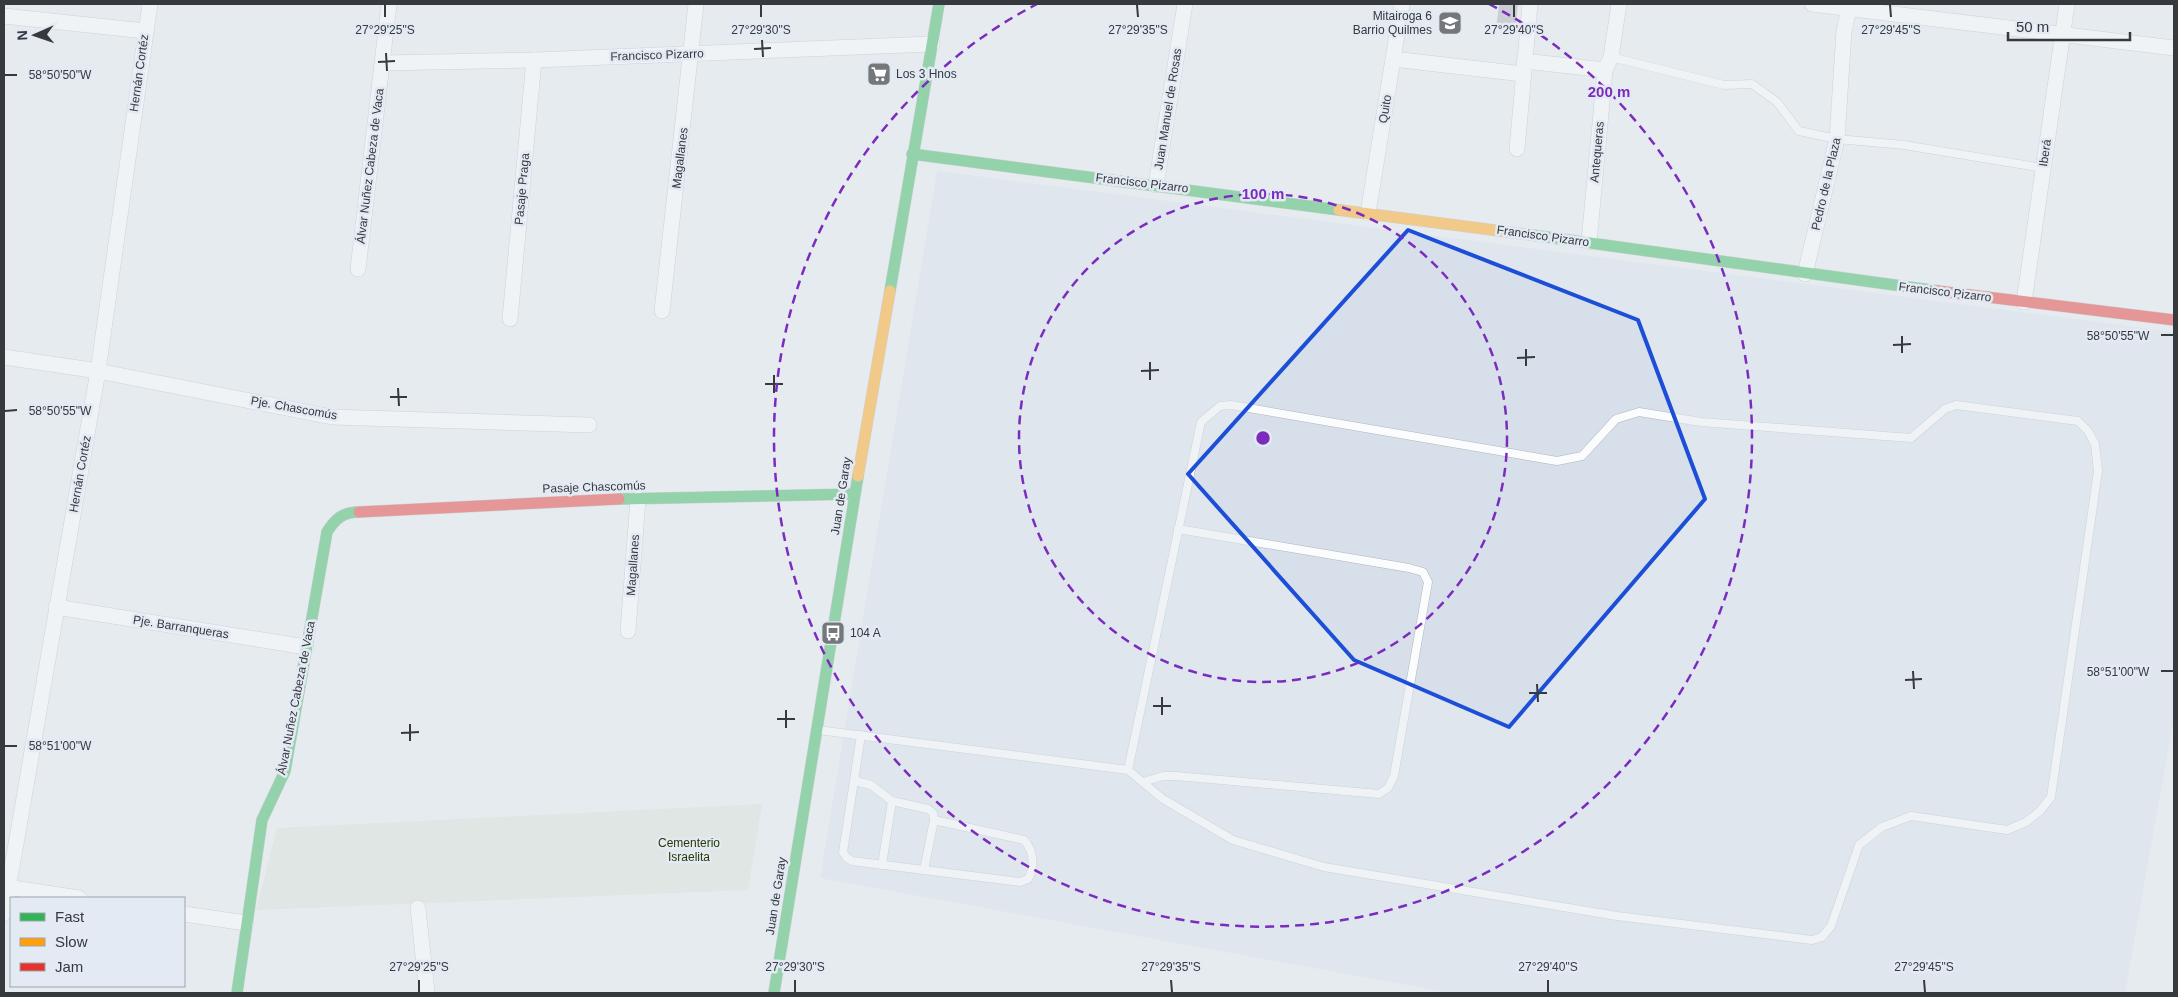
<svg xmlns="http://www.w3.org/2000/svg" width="2178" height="997" font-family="Helvetica,sans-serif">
<rect width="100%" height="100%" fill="#e6ebf0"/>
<polygon fill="#d7dfea" points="937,171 2174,332 2174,716 2125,993 1451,993 820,878"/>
<polygon fill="#d7e1d2" points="762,804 748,890 256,910 277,828"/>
<polygon fill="#abacaf" points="1499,4 1518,4 1515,32 1496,30"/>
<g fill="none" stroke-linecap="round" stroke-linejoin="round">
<g stroke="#b1b5b8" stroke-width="9">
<g id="lane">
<polyline points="1611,57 1724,85 1752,84 1777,102 1799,131 1837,139 1904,145 2043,168"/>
<polyline points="818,730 1128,770 1201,422 1220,406 1231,405 1557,461 1582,456 1616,419 1639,412 1701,422 1911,438 1945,409 1956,405 2078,421 2088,431 2095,444 2098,471 2051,797 2040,811 2026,822 2007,830 1911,816 1882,827 1859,845 1831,926 1822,937 1812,940 1617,916 1324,867 1233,840 1163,799 1128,770"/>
<path d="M861 735 843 852 847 858 852 861 1020 882 1028 879C1035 867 1034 851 1024 840L934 820"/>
<polyline points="855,781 871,785 892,801 928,809 933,813 934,820 924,870"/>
<polyline points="1143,782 1163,776 1176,776 1379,794 1388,788 1394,776 1428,582 1423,572 1409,568 1178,529"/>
<polyline points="882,865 892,801"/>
</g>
</g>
<g stroke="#b1b5b8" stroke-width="16">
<g id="street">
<polyline points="1812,4 2174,48"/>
<polyline points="4,16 145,31"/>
<polyline points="1393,59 1523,74"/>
<polyline points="1524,61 1605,70"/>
<polyline points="383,63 534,60 932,44"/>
<polyline points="1517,149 1530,4"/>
<polyline points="1156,185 1185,4"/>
<polyline points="1368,213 1402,4"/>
<polyline points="1589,242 1605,70 1611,57 1619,4"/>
<polyline points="358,269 389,4"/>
<polyline points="1805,274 1837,139 1844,31 1850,4"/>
<polyline points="2024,302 2067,4"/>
<polyline points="662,311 696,4"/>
<polyline points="510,319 534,60"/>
<polyline points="4,357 98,371 332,417 589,425"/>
<polyline points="56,607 306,647"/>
<polyline points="628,631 638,499"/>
<polyline points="7,887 79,898"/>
<polyline points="418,908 427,993"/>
<polyline points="4,913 98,371 150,4"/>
<polyline points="184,914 246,923"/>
</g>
</g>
<g stroke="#b1b5b8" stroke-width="12">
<g id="fast">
<polyline points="912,154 1339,210"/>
<polyline points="1532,235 1938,291"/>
<polyline points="890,291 939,4"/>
<polyline points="619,499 855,494"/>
<path d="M237 993 262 820 285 771 327 532C335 519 343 512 359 512"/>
<polyline points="774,993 858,476"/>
</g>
</g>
<g stroke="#b1b5b8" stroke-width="12">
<g id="slow">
<polyline points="1339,210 1532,235"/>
<polyline points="858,476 890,291"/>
</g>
</g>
<g stroke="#b1b5b8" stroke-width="12">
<g id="jam">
<polyline points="1938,291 2174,320"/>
<polyline points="359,512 619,499"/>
</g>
</g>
<use href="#lane" stroke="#fbfcfd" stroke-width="8"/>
<use href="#street" stroke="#fbfcfd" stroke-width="15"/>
<use href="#fast" stroke="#30b455" stroke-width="11"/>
<use href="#slow" stroke="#ff9f0a" stroke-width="11"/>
<use href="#jam" stroke="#e5322d" stroke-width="11"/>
</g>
<path d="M0 0H2178V997H0ZM1408 230 1638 320 1705 499 1509 727 1354 660 1188 474Z" fill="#e6ebf0" fill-opacity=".55" fill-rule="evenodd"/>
<path fill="none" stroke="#1d4ed8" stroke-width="4" stroke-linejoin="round" d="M1408 230 1638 320 1705 499 1509 727 1354 660 1188 474Z"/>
<path fill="none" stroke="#36393d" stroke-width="2" d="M385 5V17M761 5V17M1137 5 1138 17M1514 5V17M1890 5 1891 17M762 40 763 57M754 49 771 48M386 53 387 71M378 62 395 61M5 75H17M2161 335H2173M1902 336V353M1893 345 1911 344M1526 349V366M1517 358 1535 357M1150 362V380M1141 371 1159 370M774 375V393M765 384H783M398 388 399 406M390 397H407M5 411 17 410M1913 671 1914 689M2161 671H2173M1905 680 1922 679M1537 684 1538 702M1529 693H1547M1162 697V715M1153 706H1171M786 710V728M777 719H795M410 724V741M401 733 419 732M5 746H17M419 980V992M795 980V992M1171 980 1172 992M1548 980V992M1924 980 1925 992"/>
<g fill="none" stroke="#7b2cbf" stroke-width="2.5" stroke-dasharray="9 6">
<circle cx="1263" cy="438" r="244"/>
<path d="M1489 4A489 489 0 1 1 1037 4"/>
</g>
<defs>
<g id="school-square" transform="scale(1.25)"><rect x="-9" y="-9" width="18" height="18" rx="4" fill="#74777c" stroke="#e3eaf3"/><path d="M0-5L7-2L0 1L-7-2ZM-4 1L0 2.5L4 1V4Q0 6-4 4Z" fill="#fff"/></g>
<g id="supermarket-square" transform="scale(1.25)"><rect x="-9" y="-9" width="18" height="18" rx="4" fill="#74777c" stroke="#e3eaf3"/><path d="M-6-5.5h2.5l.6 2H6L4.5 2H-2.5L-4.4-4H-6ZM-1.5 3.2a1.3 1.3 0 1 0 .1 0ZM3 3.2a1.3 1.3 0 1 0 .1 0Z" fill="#fff"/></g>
<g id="bus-square" transform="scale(1.25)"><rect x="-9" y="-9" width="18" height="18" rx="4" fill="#74777c" stroke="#e3eaf3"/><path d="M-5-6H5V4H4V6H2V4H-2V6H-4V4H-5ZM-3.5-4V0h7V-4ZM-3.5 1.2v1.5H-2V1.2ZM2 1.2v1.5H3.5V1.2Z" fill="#fff"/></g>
</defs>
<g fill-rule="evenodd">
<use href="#school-square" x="1450" y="23"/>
<use href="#supermarket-square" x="879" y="74"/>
<use href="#bus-square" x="833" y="633"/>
</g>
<g text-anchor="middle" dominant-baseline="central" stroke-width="5" stroke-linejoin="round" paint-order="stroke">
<g font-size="12" fill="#36393d" stroke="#e3eaf3" text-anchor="start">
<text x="1432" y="16" text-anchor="end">Mitairoga 6<tspan x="1432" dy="14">Barrio Quilmes</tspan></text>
<text x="896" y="74">Los 3 Hnos</text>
<text x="850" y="633">104 A</text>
</g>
<g font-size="12" fill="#36393d" stroke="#e3eaf3">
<text transform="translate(657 55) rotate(-2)">Francisco Pizarro</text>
<text transform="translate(139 73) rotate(-82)">Hernán Cortéz</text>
<text transform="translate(1168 109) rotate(-81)">Juan Manuel de Rosas</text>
<text transform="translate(1385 109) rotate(-81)">Quito</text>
<text transform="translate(1597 152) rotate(-85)">Antequeras</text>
<text transform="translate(2045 153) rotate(-82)">Iberá</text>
<text transform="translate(680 158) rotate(-83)">Magallanes</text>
<text transform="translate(370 166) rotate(-83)">Álvar Nuñez Cabeza de Vaca</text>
<text transform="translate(1142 183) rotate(7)">Francisco Pizarro</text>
<text transform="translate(1826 184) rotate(-77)">Pedro de la Plaza</text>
<text transform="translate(522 189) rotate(-85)">Pasaje Praga</text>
<text transform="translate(1543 236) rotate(8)">Francisco Pizarro</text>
<text transform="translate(1945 292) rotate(7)">Francisco Pizarro</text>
<text transform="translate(294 408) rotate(10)">Pje. Chascomús</text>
<text transform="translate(80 474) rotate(-80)">Hernán Cortéz</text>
<text transform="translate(594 487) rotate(-2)">Pasaje Chascomús</text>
<text transform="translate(841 496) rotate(-81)">Juan de Garay</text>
<text transform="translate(633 565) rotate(-86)">Magallanes</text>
<text transform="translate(181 627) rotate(9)">Pje. Barranqueras</text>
<text transform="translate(296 698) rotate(-79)">Álvar Nuñez Cabeza de Vaca</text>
<text transform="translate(776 896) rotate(-81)">Juan de Garay</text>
</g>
<g font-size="12" fill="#283b04" stroke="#e3eaf3">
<text x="689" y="843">Cementerio<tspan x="689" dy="14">Israelita</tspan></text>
</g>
</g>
<g font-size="12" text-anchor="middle" fill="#36393d" stroke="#e3eaf3" stroke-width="5" stroke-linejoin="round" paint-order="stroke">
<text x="385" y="34">27°29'25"S</text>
<text x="761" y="34">27°29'30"S</text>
<text x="1138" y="34">27°29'35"S</text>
<text x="1514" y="34">27°29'40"S</text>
<text x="1891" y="34">27°29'45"S</text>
<text x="60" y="79">58°50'50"W</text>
<text x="2118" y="340">58°50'55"W</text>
<text x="60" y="415">58°50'55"W</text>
<text x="2118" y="676">58°51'00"W</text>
<text x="60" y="750">58°51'00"W</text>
<text x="419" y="971">27°29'25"S</text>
<text x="795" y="971">27°29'30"S</text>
<text x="1171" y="971">27°29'35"S</text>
<text x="1548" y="971">27°29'40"S</text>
<text x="1924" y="971">27°29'45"S</text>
</g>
<circle cx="1263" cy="438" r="8" fill="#7b2cbf" stroke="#e3eaf3" stroke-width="2.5"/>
<g font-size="15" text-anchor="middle" font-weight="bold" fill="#7b2cbf" stroke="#e3eaf3" stroke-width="5" stroke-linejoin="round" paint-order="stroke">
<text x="1609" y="97">200 m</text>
<text x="1263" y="199">100 m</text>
</g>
<rect width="2178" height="997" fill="none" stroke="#36393d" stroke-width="10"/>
<rect x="10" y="897" width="175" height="90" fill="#e3eaf3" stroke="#9ea3aa"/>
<rect x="20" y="913" width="25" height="8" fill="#30b455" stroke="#9ea3aa"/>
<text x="55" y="922" font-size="15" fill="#36393d">Fast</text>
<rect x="20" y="938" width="25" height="8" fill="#ff9f0a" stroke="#9ea3aa"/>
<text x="55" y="947" font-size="15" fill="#36393d">Slow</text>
<rect x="20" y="963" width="25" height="8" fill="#e5322d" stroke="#9ea3aa"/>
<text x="55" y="972" font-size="15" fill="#36393d">Jam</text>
<g transform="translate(35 35) rotate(268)" stroke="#e3eaf3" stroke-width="4" paint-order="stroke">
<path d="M0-4L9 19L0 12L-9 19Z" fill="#36393d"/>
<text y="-8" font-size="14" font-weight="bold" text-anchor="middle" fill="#36393d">N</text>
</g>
<path d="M2008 32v8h122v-8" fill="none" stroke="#36393d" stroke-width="2.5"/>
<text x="2016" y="32" font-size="15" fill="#36393d" stroke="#e3eaf3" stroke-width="4" paint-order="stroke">50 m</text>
</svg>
